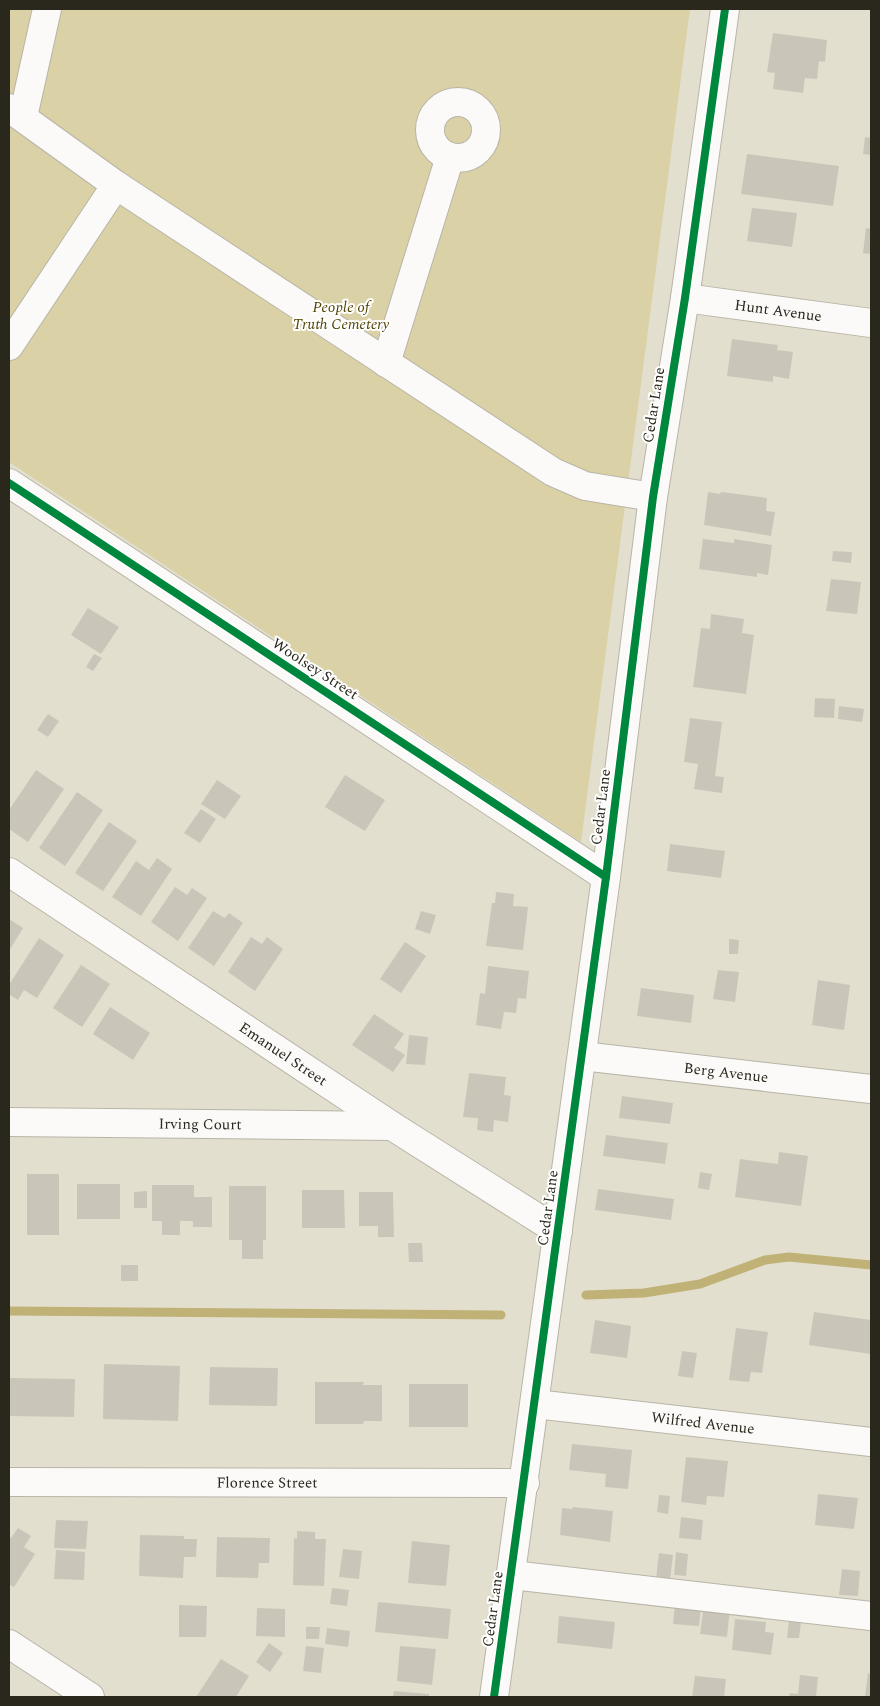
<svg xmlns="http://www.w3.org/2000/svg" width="880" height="1706" font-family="Spectral,serif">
<rect width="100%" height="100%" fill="#e3dfce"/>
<polygon fill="#dbd1a6" points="9,9 690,9 581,842 9,462"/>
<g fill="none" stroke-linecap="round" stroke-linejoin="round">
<g stroke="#c0b276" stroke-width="9">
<polyline points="586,1295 644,1293 700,1284 765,1260 789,1257 871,1265"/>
<polyline points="9,1311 501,1315"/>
</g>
</g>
<g fill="#c9c6b9">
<polygon points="773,33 827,40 825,62 819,61 817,79 805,78 803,93 773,89 775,73 767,72"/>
<polygon points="865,137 871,138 871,155 863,154"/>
<polygon points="747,154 839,166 833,206 741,194"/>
<polygon points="752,208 797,213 792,247 747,241"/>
<polygon points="866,228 871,229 871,254 863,253"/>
<polygon points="732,339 778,345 777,350 793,352 789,379 773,376 773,382 727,376"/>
<polygon points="708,492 720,494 721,492 767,498 766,511 775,512 771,536 704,525"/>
<polygon points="703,539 734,543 734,539 772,545 768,575 757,573 757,577 699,569"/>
<polygon points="833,551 852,552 851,563 832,561"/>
<polygon points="831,579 861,582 857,614 826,611"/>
<polygon points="88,608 119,627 101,654 71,635"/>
<polygon points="711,614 744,619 742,633 754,635 746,694 693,687 701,628 710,629"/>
<polygon points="94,654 102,658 93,671 86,667"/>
<polygon points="815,698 835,699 834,718 814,717"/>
<polygon points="839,706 864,709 862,722 838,719"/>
<polygon points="48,714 59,721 48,737 37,730"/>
<polygon points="690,718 722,722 715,776 724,777 722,793 694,789 698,764 684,762"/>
<polygon points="36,770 64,789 28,842 9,829 9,810"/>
<polygon points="345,775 385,800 365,831 325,807"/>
<polygon points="217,780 241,796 225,819 201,804"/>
<polygon points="77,792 103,810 65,866 39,848"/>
<polygon points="201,809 216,819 200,843 184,833"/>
<polygon points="109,822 137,841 103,891 75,873"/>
<polygon points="670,844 725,851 721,878 667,871"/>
<polygon points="157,858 172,869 141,916 112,897 136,861 149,870"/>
<polygon points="175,887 187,895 192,888 207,898 178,941 151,922"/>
<polygon points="496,892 514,894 513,906 528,907 523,950 486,946 492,903 495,903"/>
<polygon points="213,911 225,918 229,913 243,923 214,966 188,948"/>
<polygon points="421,911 436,915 430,934 415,929"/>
<polygon points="9,919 23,928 9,951"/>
<polygon points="251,937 262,944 267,937 283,949 255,991 228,972"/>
<polygon points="39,938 64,955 37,998 24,990 18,1000 9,994 9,985"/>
<polygon points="729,939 739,940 738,954 729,954"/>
<polygon points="405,942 426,956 401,993 380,979"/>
<polygon points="81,965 110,984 82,1027 53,1008"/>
<polygon points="488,966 529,971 526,999 518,998 516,1013 504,1012 501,1029 476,1025 480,993 485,994"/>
<polygon points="718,970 739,972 735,1002 713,999"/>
<polygon points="818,980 850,985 844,1030 812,1025"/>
<polygon points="641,988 694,995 691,1023 637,1016"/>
<polygon points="110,1007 150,1033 133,1060 93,1034"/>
<polygon points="374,1014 404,1034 394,1048 405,1055 393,1072 352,1045"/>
<polygon points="409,1035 428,1037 425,1065 406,1064"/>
<polygon points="469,1073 506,1077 504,1095 511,1096 508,1122 494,1120 493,1132 477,1130 478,1118 463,1117"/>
<polygon points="622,1096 673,1103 670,1124 619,1118"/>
<polygon points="606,1135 668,1143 665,1164 603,1156"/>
<polygon points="779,1152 808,1156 801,1206 735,1197 740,1159 778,1164"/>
<polygon points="700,1172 712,1174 709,1190 698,1188"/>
<rect x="27" y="1174" width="32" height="61"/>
<rect x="77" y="1184" width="43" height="35"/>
<polygon points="152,1185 194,1185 194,1197 212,1197 212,1227 193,1227 193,1221 180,1221 180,1235 162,1235 162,1221 152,1221"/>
<polygon points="229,1186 266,1186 266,1240 263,1240 263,1259 242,1259 242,1240 229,1240"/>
<polygon points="598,1189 674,1199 671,1220 595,1210"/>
<polygon points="302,1190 344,1190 345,1228 302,1228"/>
<polygon points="147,1191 147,1208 134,1208 134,1192"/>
<polygon points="359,1192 393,1192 394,1237 378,1237 378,1226 359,1226"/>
<polygon points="408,1243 422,1243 423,1262 409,1262"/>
<rect x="121" y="1265" width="17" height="16"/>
<polygon points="814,1312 871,1320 871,1354 809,1345"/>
<polygon points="595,1320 631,1326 627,1358 590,1353"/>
<polygon points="736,1328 768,1332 762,1373 751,1372 749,1382 729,1380"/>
<polygon points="682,1351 697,1353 693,1378 678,1376"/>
<polygon points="104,1364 180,1366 178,1421 103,1419"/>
<polygon points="210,1367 278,1368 277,1406 209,1405"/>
<polygon points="9,1378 75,1379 74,1417 9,1416"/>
<polygon points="315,1382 364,1382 363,1385 382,1385 382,1421 364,1421 363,1424 315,1424"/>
<rect x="409" y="1384" width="59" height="43"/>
<polygon points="572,1444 632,1450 628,1489 605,1487 606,1474 569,1470"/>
<polygon points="686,1457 728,1461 724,1497 707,1496 706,1505 681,1502"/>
<polygon points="818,1494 858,1498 854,1529 815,1525"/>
<polygon points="659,1495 670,1496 668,1514 657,1512"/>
<polygon points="573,1507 613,1511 610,1542 560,1535 562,1508 572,1509"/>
<polygon points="681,1517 703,1520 701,1540 679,1538"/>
<polygon points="56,1520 88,1521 86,1549 54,1548"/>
<polygon points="18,1528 31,1536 24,1547 35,1554 14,1587 9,1584 9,1537 11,1538"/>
<polygon points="297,1531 315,1532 315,1539 326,1539 324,1586 293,1585 294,1538 297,1539"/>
<polygon points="140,1535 184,1536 184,1539 197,1539 196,1557 184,1557 183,1578 139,1576"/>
<polygon points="217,1537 270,1538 269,1563 259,1563 258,1578 216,1577"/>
<polygon points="412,1541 450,1545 446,1586 408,1583"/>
<polygon points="343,1549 362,1551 359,1579 339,1577"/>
<polygon points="56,1550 85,1552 84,1580 54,1579"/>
<polygon points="676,1552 688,1554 686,1576 674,1575"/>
<polygon points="659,1553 673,1555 670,1580 656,1579"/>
<polygon points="842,1569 860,1571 858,1596 839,1595"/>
<polygon points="332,1588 349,1590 347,1606 330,1604"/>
<polygon points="378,1602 451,1609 448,1639 375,1632"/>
<polygon points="675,1604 701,1606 699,1626 673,1624"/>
<polygon points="179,1605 207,1606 206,1637 179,1637"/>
<polygon points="704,1605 730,1608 727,1637 700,1634"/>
<polygon points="257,1608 285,1609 285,1637 256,1636"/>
<polygon points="559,1616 615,1622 612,1649 557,1643"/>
<polygon points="735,1619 766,1622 765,1632 774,1633 771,1655 732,1650"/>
<polygon points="789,1620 801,1622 799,1638 787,1638"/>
<polygon points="306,1627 320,1627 319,1639 306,1639"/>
<polygon points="327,1628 350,1631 348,1647 325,1644"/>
<polygon points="269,1643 283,1653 270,1672 256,1662"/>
<polygon points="306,1646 324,1648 321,1673 303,1671"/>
<polygon points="400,1646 436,1649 432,1685 397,1681"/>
<polygon points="221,1659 249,1676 236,1697 196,1697"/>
<polygon points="868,1673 871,1674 871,1697 865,1697"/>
<polygon points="800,1675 818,1677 816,1697 789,1697 790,1693 798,1694"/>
<polygon points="695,1676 726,1679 724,1697 692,1697"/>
<polygon points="394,1691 429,1694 429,1697 393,1697"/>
</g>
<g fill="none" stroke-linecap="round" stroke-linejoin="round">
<g stroke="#b8b5a8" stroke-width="30">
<g id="minor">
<circle cx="458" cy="130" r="28"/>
<polyline points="9,108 116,185 553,472 585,486 653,497"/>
<polyline points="23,117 47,9"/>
<path id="s1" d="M685 298 871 323"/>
<polyline points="9,346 116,185"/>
<polyline points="386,363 450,157"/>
<polyline points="9,483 606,877"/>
<path id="s2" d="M9 872 392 1126 558 1231"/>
<path id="s3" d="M582 1056 871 1089"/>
<path id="s4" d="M9 1122 392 1126"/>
<path id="s5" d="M535 1404 871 1442"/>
<path id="s6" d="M9 1482 525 1483"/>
<polyline points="512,1575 871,1616"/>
<polyline points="9,1644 90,1697"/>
<polyline points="494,1697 606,877 653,497 685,298 725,9"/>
</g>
</g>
<use href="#minor" stroke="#fbfaf8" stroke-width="28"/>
<g stroke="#fff" stroke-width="11">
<g id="cycleway">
<polyline points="9,483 606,877"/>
<polyline points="494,1697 606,877 653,497 685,298 725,9"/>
</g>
</g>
<use href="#cycleway" stroke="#00873e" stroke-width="8"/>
</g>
<g text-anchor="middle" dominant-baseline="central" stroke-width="4" stroke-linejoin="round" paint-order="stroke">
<g font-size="15" font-style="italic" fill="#524403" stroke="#fff">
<text x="341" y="307">People of<tspan x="341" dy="17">Truth Cemetery</tspan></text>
</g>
<g font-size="15" fill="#2a271c" stroke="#fff">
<text stroke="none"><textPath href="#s1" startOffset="94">Hunt Avenue</textPath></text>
<text transform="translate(654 405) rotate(-81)">Cedar Lane</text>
<text transform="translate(315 669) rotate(33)">Woolsey Street</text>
<text transform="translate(601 807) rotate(-83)">Cedar Lane</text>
<text stroke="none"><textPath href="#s2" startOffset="329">Emanuel Street</textPath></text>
<text stroke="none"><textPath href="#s3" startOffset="145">Berg Avenue</textPath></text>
<text stroke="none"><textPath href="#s4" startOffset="191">Irving Court</textPath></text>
<text transform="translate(548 1208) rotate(-82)">Cedar Lane</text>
<text stroke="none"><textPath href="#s5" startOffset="169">Wilfred Avenue</textPath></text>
<text stroke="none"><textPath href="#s6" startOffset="258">Florence Street</textPath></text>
<text transform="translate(493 1609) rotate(-82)">Cedar Lane</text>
</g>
</g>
<rect width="880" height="1706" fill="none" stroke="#2a271c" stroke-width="20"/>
</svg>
